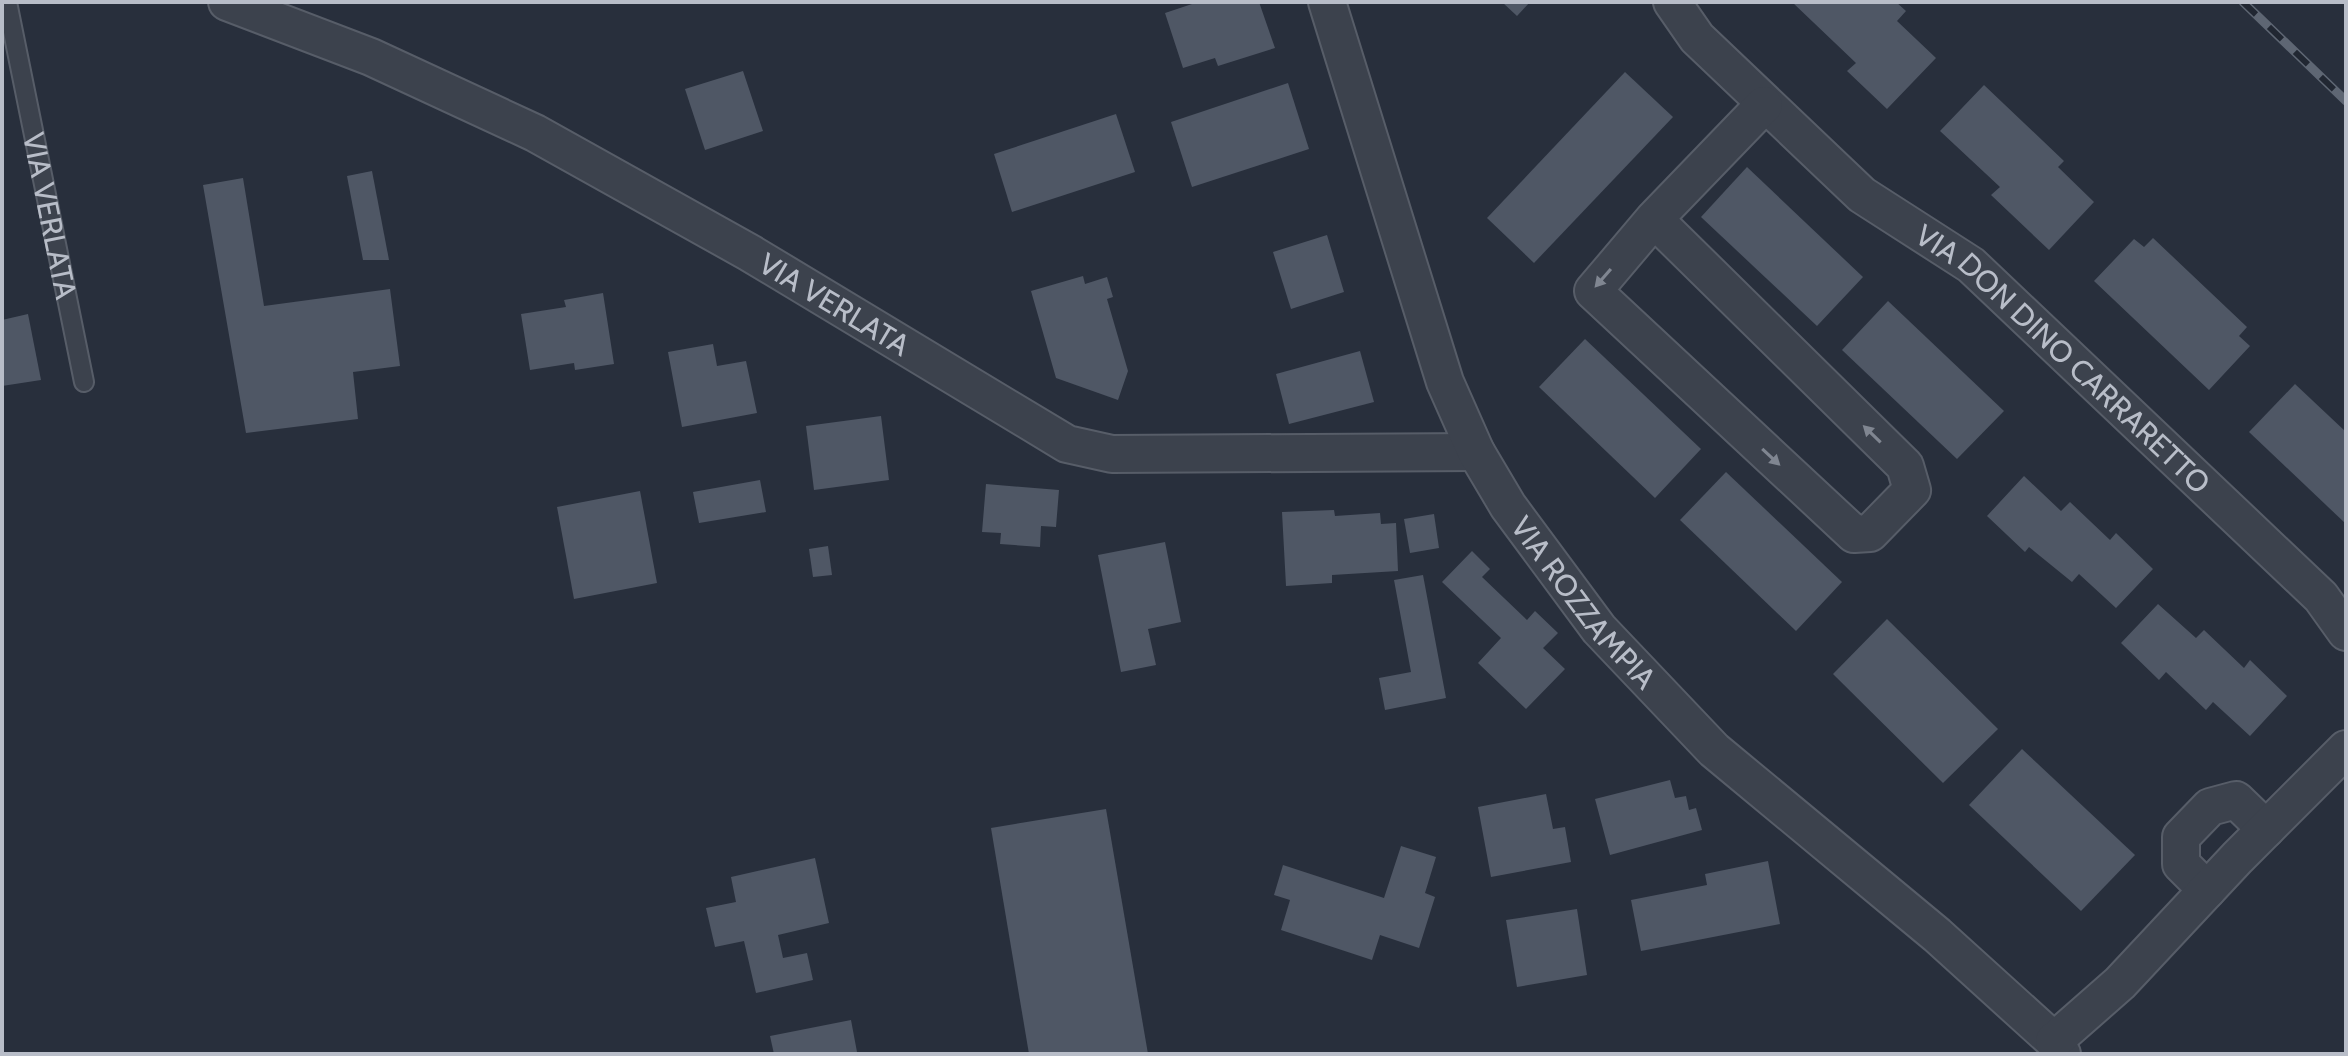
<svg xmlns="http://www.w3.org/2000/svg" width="2348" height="1056" font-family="Cabin,sans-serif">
<rect width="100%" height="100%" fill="#282f3c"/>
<g fill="#4f5765">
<polygon points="1198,2 1259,2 1275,48 1218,66 1215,58 1183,68 1165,13"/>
<polygon points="1502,2 1530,2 1517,16"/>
<polygon points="1792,2 1896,2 1906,11 1897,21 1936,58 1887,109 1847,71 1856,63"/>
<polygon points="743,71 763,131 705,150 685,89"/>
<polygon points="1625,72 1673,117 1534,263 1487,218"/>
<polygon points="1288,83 1309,149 1192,187 1171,122"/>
<polygon points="1984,85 2064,161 2058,167 2094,202 2049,250 1991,195 2000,187 1940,131"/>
<polygon points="1116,114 1135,172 1012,212 994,154"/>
<polygon points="1747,167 1863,277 1817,326 1701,217"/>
<polygon points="372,171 389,260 363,260 347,176"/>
<polygon points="243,178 264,306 390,289 400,366 353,372 358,419 246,433 203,185"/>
<polygon points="1327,235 1344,292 1291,309 1273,252"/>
<polygon points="2153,238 2247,327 2239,336 2250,346 2209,390 2094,281 2134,239 2144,247"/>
<polygon points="1083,276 1085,284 1107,277 1113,297 1107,299 1128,371 1118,400 1056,378 1031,291"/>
<polygon points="603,293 614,364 575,370 574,363 530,370 521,314 566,307 564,300"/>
<polygon points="1888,301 2004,411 1957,459 1842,350"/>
<polygon points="28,314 41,380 2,386 2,320"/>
<polygon points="1585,339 1701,449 1655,498 1539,387"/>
<polygon points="713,344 717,366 746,361 757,413 682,427 668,352"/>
<polygon points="1360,351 1374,402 1289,424 1276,374"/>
<polygon points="2295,384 2346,432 2346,524 2249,432"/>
<polygon points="881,416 889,480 814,490 806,426"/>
<polygon points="1726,472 1842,582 1796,631 1680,520"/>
<polygon points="2024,476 2061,511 2070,502 2110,540 2116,533 2153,569 2116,608 2079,574 2072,582 2029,547 2025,552 1987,516"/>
<polygon points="760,480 766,512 699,523 693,492"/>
<polygon points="986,484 1059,490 1056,527 1041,526 1040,547 1000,544 1001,533 982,532"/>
<polygon points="640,491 657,583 574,599 557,507"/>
<polygon points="1334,510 1335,516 1380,513 1381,524 1396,523 1398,571 1332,575 1332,583 1286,586 1282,512"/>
<polygon points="1434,514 1439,548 1410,553 1404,519"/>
<polygon points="1165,542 1181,622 1148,629 1156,665 1121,672 1098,555"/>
<polygon points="828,546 832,575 813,577 809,549"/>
<polygon points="1472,551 1490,569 1482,577 1527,620 1535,611 1558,633 1543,648 1565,669 1526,709 1478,663 1501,638 1442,582"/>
<polygon points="1423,575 1446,698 1385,710 1379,678 1411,672 1394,580"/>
<polygon points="2158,604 2196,638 2204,630 2244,668 2250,660 2287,696 2250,736 2213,702 2206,710 2166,672 2159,680 2121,643"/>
<polygon points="1887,619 1998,729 1943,783 1833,674"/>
<polygon points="2022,749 2135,855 2081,911 1969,805"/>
<polygon points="1670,780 1675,798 1686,796 1689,810 1696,808 1702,830 1610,855 1595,799"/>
<polygon points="1546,794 1553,829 1565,827 1571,862 1491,877 1478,807"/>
<polygon points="1106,809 1148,1054 1029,1054 991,828"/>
<polygon points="1401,846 1436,857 1425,893 1435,897 1419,948 1380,935 1372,960 1281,930 1290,900 1274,895 1283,865 1384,898"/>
<polygon points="815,858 829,923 778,935 783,958 807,953 813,980 756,993 744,941 715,947 706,908 736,902 731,877"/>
<polygon points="1768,861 1780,924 1641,951 1631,900 1707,885 1705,874"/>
<polygon points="1577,909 1587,975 1517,987 1506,920"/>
<polygon points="851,1020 857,1052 774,1054 770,1036"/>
</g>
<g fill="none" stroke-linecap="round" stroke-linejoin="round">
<g stroke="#575d68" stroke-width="22">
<g id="service">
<path id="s1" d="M7 2 84 382"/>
</g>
</g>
<g stroke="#575d68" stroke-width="40">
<g id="minor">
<path id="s2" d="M227 2 371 57 535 133 750 253 1067 444 1112 454 1476 452"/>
<path id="s3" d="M1327 2 1445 382 1476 452 1508 506 1599 629 1714 750 1937 935 2054 1041 2062 1054"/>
<path id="s4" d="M1672 2 1697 38 1862 195 1971 265 2321 597 2346 632"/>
<polyline points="1654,219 1905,466 1912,490 1870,533 1854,534 1593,291 1654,219 1764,105"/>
<polyline points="2207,890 2181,864 2181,837 2210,807 2236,800 2266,829"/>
<polyline points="2054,1041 2120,983 2237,858 2346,749"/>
</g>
</g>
<use href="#service" stroke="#3c424d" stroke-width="18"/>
<use href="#minor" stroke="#3c424d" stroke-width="36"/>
<g stroke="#5e6673" stroke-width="9">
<polyline id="rail" points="2243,2 2346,101"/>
</g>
<use href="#rail" stroke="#212732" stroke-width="6" stroke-dasharray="18" stroke-linecap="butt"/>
</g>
<defs><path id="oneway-solid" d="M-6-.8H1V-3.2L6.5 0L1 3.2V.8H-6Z" transform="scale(2)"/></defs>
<g fill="#808691">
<use href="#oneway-solid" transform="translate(1603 278) rotate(131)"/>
<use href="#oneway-solid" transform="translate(1872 434) rotate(-136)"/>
<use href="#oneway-solid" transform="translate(1771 457) rotate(43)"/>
</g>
<g text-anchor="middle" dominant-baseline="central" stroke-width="8" stroke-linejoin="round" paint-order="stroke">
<g font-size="30" fill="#b8bdc8" stroke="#212732">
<text stroke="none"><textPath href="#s1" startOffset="218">VIA VERLATA</textPath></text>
<text stroke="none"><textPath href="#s2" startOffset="680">VIA VERLATA</textPath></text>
<text stroke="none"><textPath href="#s4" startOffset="532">VIA DON DINO CARRARETTO</textPath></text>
<text stroke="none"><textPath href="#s3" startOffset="660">VIA ROZZAMPIA</textPath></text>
</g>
</g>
<rect width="2348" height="1056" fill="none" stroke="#b8bdc8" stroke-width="8"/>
</svg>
